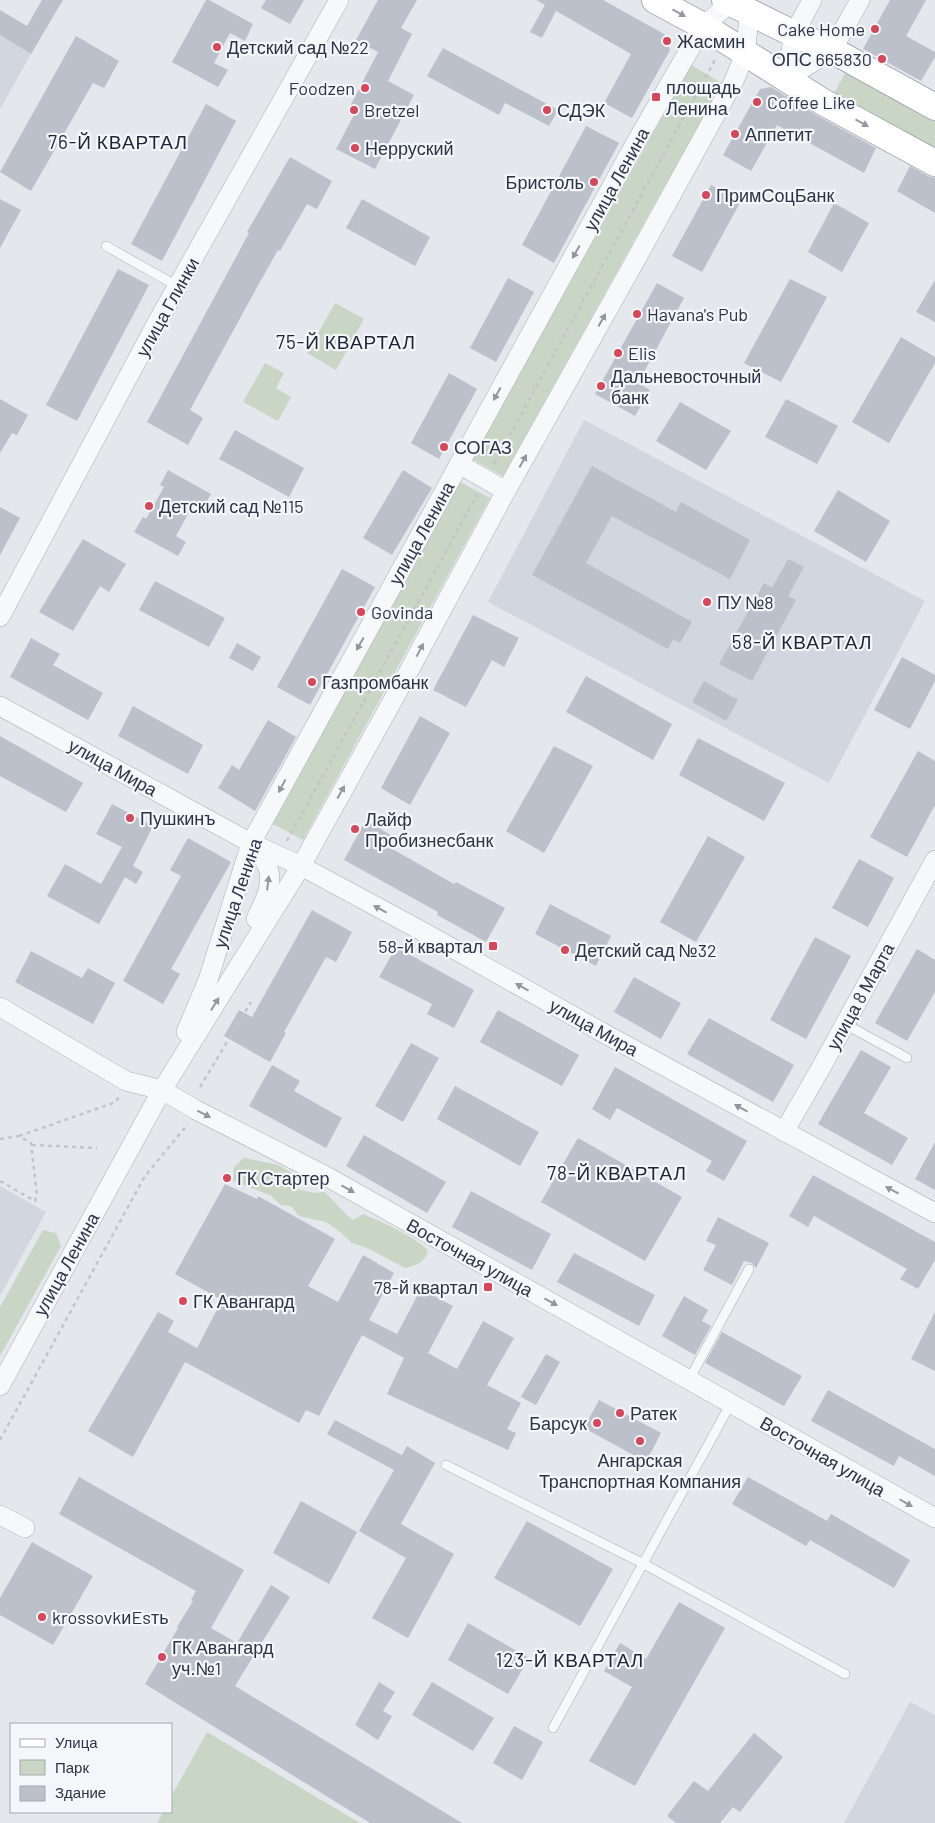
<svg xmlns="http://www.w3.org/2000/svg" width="935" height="1823" font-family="Barlow,sans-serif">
<rect width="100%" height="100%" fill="#e4e7ec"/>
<g fill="#d2d6de">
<polygon points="0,35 31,54 0,109"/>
<polygon points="584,420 925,601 829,783 488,602"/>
<polygon points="0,1186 46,1212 0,1296"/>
<polygon points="910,1702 935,1715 935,1823 844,1823"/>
</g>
<g fill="#c9d6c5">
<polygon points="691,65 722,83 503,476 472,459"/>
<polygon points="848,68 935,116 935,154 832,97"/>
<polygon points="335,303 364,319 336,370 307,353"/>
<polygon points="265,363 284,373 276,388 291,397 278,421 243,402"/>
<polygon points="460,482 490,498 303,840 273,824"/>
<path d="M244 1158 278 1165 301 1178 297 1189 313 1193 324 1192C335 1201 342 1212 353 1220L363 1214C386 1224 410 1234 428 1250 425 1263 416 1265 405 1268L367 1248 352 1243 339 1231 326 1222 299 1216 291 1206 281 1205 270 1195 233 1181 234 1167Z"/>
<polygon points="43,1230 56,1233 61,1246 0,1356 0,1307"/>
<polygon points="207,1732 360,1823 157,1823 163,1812 171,1812 171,1797"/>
</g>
<g fill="#bbc0ca">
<polygon points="42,0 63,0 31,54 0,35 0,10 27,26"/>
<polygon points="206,0 209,0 253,24 245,41 230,33 214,63 228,70 218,87 172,62"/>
<polygon points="266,0 304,0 290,24 261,8"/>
<polygon points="378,0 417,0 401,28 412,34 388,81 414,95 375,169 336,149 356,111 349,108 378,52 356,40"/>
<polygon points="536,0 603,0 664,34 670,50 632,118 604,103 631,54 556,11 542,38 530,32 545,5"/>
<polygon points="890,0 926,0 906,36 935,52 935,57 921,81 863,49"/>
<polygon points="76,36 119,61 104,88 93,83 31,191 0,172"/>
<polygon points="443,48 558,110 549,126 505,103 499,115 427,76"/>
<polygon points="771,87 816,115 876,148 864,173 777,125 751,171 723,155 760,89"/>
<polygon points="206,104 236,121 162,261 131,244"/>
<polygon points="586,126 619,143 554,263 522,245"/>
<polygon points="290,157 332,181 317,209 307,204 280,251 278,250 256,289 190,410 203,418 188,445 147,422 249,233 247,232"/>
<polygon points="910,166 928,176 935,178 935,213 897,191"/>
<polygon points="711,185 741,201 702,272 672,256"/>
<polygon points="0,199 21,210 0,248"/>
<polygon points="362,199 430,237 415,266 346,228"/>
<polygon points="834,203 869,223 842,272 808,252"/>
<polygon points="118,269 149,285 77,421 46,405"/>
<polygon points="508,278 534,292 496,362 470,348"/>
<polygon points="790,279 827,297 781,382 744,363"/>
<polygon points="935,280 935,322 916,312"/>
<polygon points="657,283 684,298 638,383 650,390 635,416 595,394"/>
<polygon points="901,337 935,357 935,363 889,443 852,422"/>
<polygon points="449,373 477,389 439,459 411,443"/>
<polygon points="0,399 28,415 17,435 12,433 0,453"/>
<polygon points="786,399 838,426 817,464 765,437"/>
<polygon points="680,402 731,431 706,470 656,441"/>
<polygon points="235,430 304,468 289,497 219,459"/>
<polygon points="592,466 676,512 681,502 750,540 730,579 612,516 586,563 692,622 680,643 673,639 668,649 532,575"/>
<polygon points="168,470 211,494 203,508 194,503 176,536 186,542 178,556 134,532 143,517 146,519 164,487 160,485"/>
<polygon points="403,470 432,488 392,555 363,538"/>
<polygon points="838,490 890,521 866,562 814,531"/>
<polygon points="0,507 20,518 0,555"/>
<polygon points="83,539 126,564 109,592 100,586 73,631 39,612"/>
<polygon points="788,559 804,567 788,596 796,600 752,681 719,664 764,583 772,588"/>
<polygon points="342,569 375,587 310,705 277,687"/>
<polygon points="155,581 225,618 209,647 139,610"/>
<polygon points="473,615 519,638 504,667 492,660 466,707 433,690"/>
<polygon points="31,638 60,654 53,665 103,693 88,720 10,677"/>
<polygon points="237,643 261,657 253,671 229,658"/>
<polygon points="902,657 935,675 935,681 910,729 874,710"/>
<polygon points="586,676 672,724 653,760 566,712"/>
<polygon points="704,681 738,700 726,721 692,702"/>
<polygon points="133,706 203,745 188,774 118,736"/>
<polygon points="420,716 450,733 410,805 381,788"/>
<polygon points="268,720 296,737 255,811 218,788 232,765 239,770"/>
<polygon points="0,736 83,783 66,812 0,776"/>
<polygon points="698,738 785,783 764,821 679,775"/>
<polygon points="554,746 593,766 544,853 506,831"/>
<polygon points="918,751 935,761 935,805 907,857 870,837"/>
<polygon points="112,804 153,826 133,866 143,872 136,884 125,877 99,924 47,896 65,864 101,884 122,847 96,834"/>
<polygon points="366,820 392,836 387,846 454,884 456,882 505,908 486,942 437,915 438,912 344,860"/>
<polygon points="708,836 745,857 696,942 660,922"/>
<polygon points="188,838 231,862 171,969 180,974 163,1004 123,981 181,876 170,870"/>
<polygon points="859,859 894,878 868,927 832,908"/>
<polygon points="550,904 611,936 596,966 535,934"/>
<polygon points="312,910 352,932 336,962 326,957 284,1032 286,1033 270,1062 224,1036 239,1010 252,1017"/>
<polygon points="815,937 851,956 806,1039 770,1020"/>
<polygon points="396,947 474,990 454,1028 427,1014 432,1004 379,977"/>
<polygon points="917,949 935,960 935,992 907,1041 875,1023"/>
<polygon points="31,951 82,978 88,968 115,983 93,1024 15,982"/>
<polygon points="634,977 681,1003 661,1039 614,1012"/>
<polygon points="498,1010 579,1055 562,1086 480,1042"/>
<polygon points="709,1018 794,1065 773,1102 687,1054"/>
<polygon points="411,1043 439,1058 403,1122 375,1106"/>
<polygon points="861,1050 891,1067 864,1113 908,1138 892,1165 818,1124"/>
<polygon points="272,1065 300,1081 294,1091 342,1118 326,1148 249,1106"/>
<polygon points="615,1067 747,1141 724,1181 706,1171 712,1161 617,1108 610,1120 592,1109"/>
<polygon points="455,1086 539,1132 520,1166 437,1119"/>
<polygon points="364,1135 446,1182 427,1213 346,1166"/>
<polygon points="578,1138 682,1197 645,1261 541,1202"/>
<polygon points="935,1142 935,1190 915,1179"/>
<polygon points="813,1175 935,1242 935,1260 918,1289 900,1279 907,1269 814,1216 808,1227 789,1216"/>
<polygon points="225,1184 257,1199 258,1196 335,1239 308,1286 338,1302 363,1255 394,1273 369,1320 397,1334 421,1289 453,1306 428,1353 457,1369 483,1321 514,1338 487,1385 521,1403 507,1429 516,1433 508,1450 387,1394 404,1358 362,1335 319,1416 306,1410 299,1423 185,1362 133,1457 88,1431 158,1312 174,1321 168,1332 197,1348 222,1300 175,1274"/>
<polygon points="471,1191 551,1234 532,1270 452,1227"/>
<polygon points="718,1217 769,1243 756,1268 752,1263 744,1261 732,1285 703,1270 716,1245 706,1241"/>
<polygon points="574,1253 655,1295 639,1326 557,1282"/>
<polygon points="684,1296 708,1310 702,1321 711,1326 695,1355 662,1336"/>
<polygon points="935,1312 935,1371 911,1359"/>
<polygon points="722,1332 802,1376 784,1406 705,1363"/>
<polygon points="546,1354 560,1362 536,1405 521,1397"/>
<polygon points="828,1390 935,1449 935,1476 899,1456 894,1466 811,1421"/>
<polygon points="599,1400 661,1433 646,1462 584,1428"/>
<polygon points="335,1420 402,1455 407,1446 435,1463 401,1524 454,1554 408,1638 372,1618 406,1558 359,1531 394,1470 327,1434"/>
<polygon points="79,1477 244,1570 211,1628 237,1643 271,1585 290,1597 235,1686 462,1823 370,1823 145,1684 178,1628 177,1627 193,1601 191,1600 196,1591 59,1514"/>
<polygon points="748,1477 827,1521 831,1514 910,1560 894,1588 810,1540 806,1546 732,1504"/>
<polygon points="301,1501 357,1532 329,1584 273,1553"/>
<polygon points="527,1521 613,1569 580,1626 494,1578"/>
<polygon points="32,1542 93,1576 53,1645 0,1615 0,1598"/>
<polygon points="679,1602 725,1628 635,1786 589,1761 632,1687 604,1671 620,1643 646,1659"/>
<polygon points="468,1623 529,1658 508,1694 448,1660"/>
<polygon points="379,1682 395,1692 383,1711 392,1716 378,1740 355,1725"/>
<polygon points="432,1682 494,1718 473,1751 412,1715"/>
<polygon points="514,1726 543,1742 522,1780 493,1763"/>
<polygon points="754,1733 783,1757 740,1812 733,1807 720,1823 676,1823 667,1816 694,1781 708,1791"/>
</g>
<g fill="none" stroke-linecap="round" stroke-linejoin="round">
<g stroke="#a9aeb7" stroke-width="10">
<g id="lane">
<polyline points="106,246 177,286"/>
<polyline points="845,1024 907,1058"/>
<polyline points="689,1380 749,1269"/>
<polyline points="446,1465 644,1564 845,1674"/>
<polyline points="553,1728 731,1403"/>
</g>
</g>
<g stroke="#a9aeb7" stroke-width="20">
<g id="street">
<polyline points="786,79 832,50 860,0"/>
<polyline points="786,79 794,34 812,0"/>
<polyline points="459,464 506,491"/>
<polyline points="0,617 159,319 339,0"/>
<polyline points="0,706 251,843 301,866 418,929 607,1035 935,1213"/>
<path d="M252 844C257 851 265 859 268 868 274 885 263 904 256 919"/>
<polyline points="0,1007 126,1081 162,1090 196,1110 324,1175 935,1518"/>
<polyline points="186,1032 208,980 251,843 635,144 703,26 730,3"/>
<polyline points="784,1132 823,1064 935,860"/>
<polyline points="0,1386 162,1090 301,866 398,691 506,491 635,261 734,81 745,53 750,12"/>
<polyline points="0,1515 25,1528"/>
</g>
</g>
<g stroke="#a9aeb7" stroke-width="28">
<g id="secondary">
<polyline points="655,0 703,26 823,102 935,163"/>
<polyline points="725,0 794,34 832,50 935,107"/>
</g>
</g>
<g stroke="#c2c5cb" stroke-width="2.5" stroke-dasharray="4 4" stroke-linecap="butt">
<polyline points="494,464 715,60"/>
<polyline points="287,841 478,493"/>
<polyline points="200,1087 251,1002"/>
<polyline points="19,1136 116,1102 119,1096"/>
<polyline points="0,1139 19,1136 31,1143 37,1195 35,1201 0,1181"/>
<polyline points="32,1145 97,1148"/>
<polyline points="0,1440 145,1176 188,1124"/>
</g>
<use href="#lane" stroke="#f7f8fa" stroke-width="9"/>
<use href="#street" stroke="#f7f8fa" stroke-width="19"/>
<use href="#secondary" stroke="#fff" stroke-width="26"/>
</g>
<defs><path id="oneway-solid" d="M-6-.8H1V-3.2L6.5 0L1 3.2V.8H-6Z" transform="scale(1.25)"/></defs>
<g fill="#959aa2">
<use href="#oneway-solid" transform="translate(679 13) rotate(29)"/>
<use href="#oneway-solid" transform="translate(862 123) rotate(29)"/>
</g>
<g fill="#9196a0">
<use href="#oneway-solid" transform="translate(576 252) rotate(119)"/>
<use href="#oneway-solid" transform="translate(602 320) rotate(-61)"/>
<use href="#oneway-solid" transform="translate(497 394) rotate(119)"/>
<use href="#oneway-solid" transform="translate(523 461) rotate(-61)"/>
<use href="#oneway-solid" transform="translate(360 644) rotate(119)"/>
<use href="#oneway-solid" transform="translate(420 650) rotate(-62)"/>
<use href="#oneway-solid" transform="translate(282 786) rotate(118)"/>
<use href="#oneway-solid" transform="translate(341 792) rotate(-61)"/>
<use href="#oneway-solid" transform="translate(268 883) rotate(-83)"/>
<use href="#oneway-solid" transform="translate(380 909) rotate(-152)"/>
<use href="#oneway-solid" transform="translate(522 987) rotate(-151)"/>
<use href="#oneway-solid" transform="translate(215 1004) rotate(-58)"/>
<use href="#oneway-solid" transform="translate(741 1108) rotate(-151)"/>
<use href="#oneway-solid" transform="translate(204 1114) rotate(27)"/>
<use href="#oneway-solid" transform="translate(348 1189) rotate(29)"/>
<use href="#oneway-solid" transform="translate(892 1190) rotate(-152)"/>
<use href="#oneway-solid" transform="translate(551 1302) rotate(29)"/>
<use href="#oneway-solid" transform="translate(906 1503) rotate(30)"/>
</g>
<g fill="#d1495b" stroke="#f4f6f9" stroke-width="2">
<circle cx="875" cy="29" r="5"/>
<circle cx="667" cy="41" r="5"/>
<circle cx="217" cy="47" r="5"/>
<circle cx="882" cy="59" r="5"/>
<circle cx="365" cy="88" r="5"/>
<rect x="651" y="92" width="10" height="10" rx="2.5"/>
<circle cx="757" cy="102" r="5"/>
<circle cx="354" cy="110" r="5"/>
<circle cx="547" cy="110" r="5"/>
<circle cx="735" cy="134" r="5"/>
<circle cx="355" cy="148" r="5"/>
<circle cx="594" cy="182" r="5"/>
<circle cx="706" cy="195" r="5"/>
<circle cx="637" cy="314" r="5"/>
<circle cx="618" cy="353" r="5"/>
<circle cx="601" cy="386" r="5"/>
<circle cx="444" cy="447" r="5"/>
<circle cx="149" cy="506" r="5"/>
<circle cx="707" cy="602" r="5"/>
<circle cx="361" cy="612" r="5"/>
<circle cx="312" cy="682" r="5"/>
<circle cx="130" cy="818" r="5"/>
<circle cx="355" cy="829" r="5"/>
<rect x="488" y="941" width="10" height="10" rx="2.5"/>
<circle cx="565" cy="950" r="5"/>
<circle cx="227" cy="1178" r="5"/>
<rect x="483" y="1282" width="10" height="10" rx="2.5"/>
<circle cx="183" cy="1301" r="5"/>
<circle cx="620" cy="1413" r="5"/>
<circle cx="597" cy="1423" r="5"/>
<circle cx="640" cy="1441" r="5"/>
<circle cx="42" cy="1617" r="5"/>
<circle cx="162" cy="1657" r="5"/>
</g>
<g text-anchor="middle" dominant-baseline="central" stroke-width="4.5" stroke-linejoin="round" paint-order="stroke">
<g font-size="18" fill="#2b3445" stroke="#f4f6f9" text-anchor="start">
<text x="865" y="29" text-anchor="end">Cake Home</text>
<text x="677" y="41">Жасмин</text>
<text x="227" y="47">Детский сад №22</text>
<text x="872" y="59" text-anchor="end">ОПС 665830</text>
<text x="666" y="87">площадь<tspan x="666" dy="21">Ленина</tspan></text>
<text x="355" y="88" text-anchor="end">Foodzen</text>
<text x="767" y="102">Coffee Like</text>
<text x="364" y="110">Bretzel</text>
<text x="557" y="110">СДЭК</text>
<text x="745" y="134">Аппетит</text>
<text x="365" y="148">Нерруский</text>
<text x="584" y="182" text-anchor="end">Бристоль</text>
<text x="716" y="195">ПримСоцБанк</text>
<text x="647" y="314">Havana's Pub</text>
<text x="628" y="353">Elis</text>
<text x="611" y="376">Дальневосточный<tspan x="611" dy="21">банк</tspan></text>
<text x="454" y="447">СОГАЗ</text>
<text x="159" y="506">Детский сад №115</text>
<text x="717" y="602">ПУ №8</text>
<text x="371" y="612">Govinda</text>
<text x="322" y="682">Газпромбанк</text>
<text x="140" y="818">Пушкинъ</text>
<text x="365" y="819">Лайф<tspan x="365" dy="21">Пробизнесбанк</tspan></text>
<text x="483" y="946" text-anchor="end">58-й квартал</text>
<text x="575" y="950">Детский сад №32</text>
<text x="237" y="1178">ГК Стартер</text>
<text x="478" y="1287" text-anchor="end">78-й квартал</text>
<text x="193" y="1301">ГК Авангард</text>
<text x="630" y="1413">Ратек</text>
<text x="587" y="1423" text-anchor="end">Барсук</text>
<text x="640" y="1460" text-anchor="middle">Ангарская<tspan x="640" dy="21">Транспортная Компания</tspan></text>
<text x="52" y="1617">krossovkиEsть</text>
<text x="172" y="1647">ГК Авангард<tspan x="172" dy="21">уч.№1</tspan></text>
</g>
<g font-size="18" fill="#2b3445" stroke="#f4f6f9">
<text transform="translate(616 179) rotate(-61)">улица Ленина</text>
<text transform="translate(167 307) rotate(-61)">улица Глинки</text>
<text transform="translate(421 533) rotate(-61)">улица Ленина</text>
<text transform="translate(113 767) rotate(29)">улица Мира</text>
<text transform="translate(237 893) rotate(-71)">улица Ленина</text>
<text transform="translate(860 996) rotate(-61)">улица 8 Марта</text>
<text transform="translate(594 1027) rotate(29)">улица Мира</text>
<text transform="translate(470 1257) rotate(29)">Восточная улица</text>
<text transform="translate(66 1264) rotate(-61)">улица Ленина</text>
<text transform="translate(823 1456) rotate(30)">Восточная улица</text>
</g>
<g font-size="19" letter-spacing="1" fill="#1d2536" stroke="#f4f6f9">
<text x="118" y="141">76-Й КВАРТАЛ</text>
<text x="346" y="341">75-Й КВАРТАЛ</text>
<text x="802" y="641">58-Й КВАРТАЛ</text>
<text x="617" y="1172">78-Й КВАРТАЛ</text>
<text x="570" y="1659">123-Й КВАРТАЛ</text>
</g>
</g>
<rect x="10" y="1723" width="162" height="90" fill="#f4f6f9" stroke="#a4a8b1"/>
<rect x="20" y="1739" width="25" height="8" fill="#ffffff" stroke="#a4a8b1"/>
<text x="55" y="1748" font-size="15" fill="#2b3445">Улица</text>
<rect x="20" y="1760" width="25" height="15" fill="#c9d6c5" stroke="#a4a8b1"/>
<text x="55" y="1773" font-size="15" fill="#2b3445">Парк</text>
<rect x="20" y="1786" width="25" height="15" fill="#bbc0ca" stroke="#a4a8b1"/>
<text x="55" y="1798" font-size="15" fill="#2b3445">Здание</text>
</svg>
